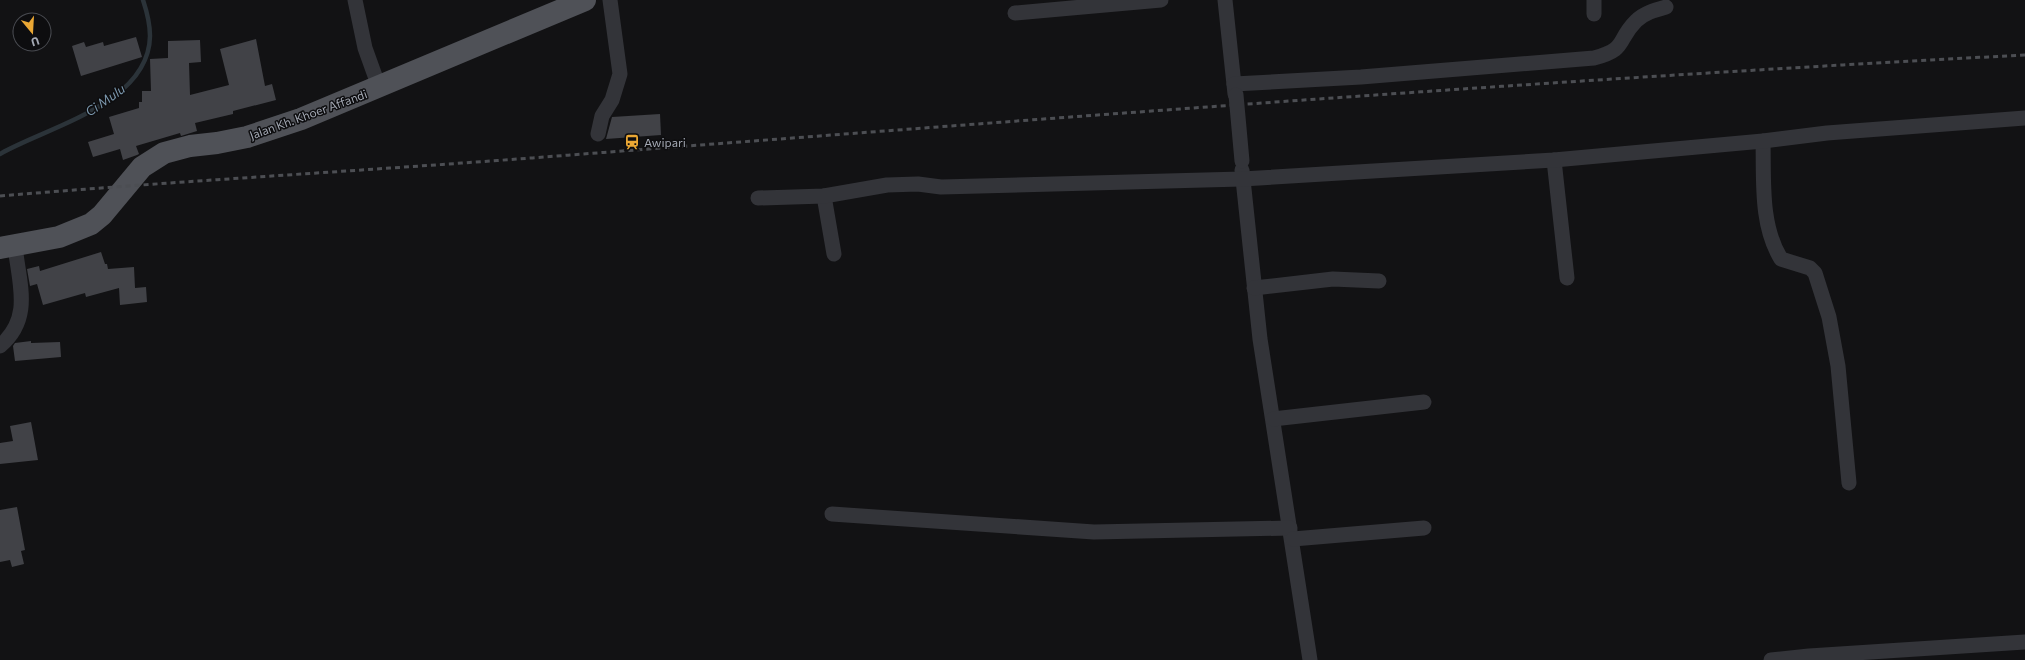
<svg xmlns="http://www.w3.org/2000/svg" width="2025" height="660" font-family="Commissioner,sans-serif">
<rect width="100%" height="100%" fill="#121214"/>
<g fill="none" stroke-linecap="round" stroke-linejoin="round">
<path stroke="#2b3339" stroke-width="4.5" d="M0 154C47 127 149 104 150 36 150 23 147 12 143 0"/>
</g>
<g fill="#414247">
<polygon points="136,37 142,57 81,76 72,46 84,42 86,47 103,42 104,46"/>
<polygon points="256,39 265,86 272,84 276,100 233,111 233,114 195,123 197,131 181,136 180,133 136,146 139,154 137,155 123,160 120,149 93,157 88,142 114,134 109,117 139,108 139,102 142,102 142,91 151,91 150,59 168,58 168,41 200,40 201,62 189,63 190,95 229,85 220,49"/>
<polygon points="660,114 661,135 606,139 612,117"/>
<polygon points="101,252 105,264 107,264 108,269 134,267 135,288 146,287 147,302 120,305 119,288 86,297 85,293 43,305 37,284 30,286 27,269 39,266 40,271"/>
<polygon points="31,341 31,343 60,342 61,357 15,361 13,346 15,343"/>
<polygon points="31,422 38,460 0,464 0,443 13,441 10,426"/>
<polygon points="17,507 25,550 21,551 24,564 12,567 10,560 0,562 0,510"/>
</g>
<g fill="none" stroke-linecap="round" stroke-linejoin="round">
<g stroke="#333439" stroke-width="15">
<polyline points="355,0 365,48 379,87"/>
<polyline points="1225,0 1235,94"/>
<polyline points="1594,0 1594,14"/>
<polyline points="1015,13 1161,0"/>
<path d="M1234 84 1361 77 1594 58C1628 49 1616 41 1636 21 1644 13 1655 10 1666 7"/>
<polyline points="598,134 602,116 612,100 620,74 610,0"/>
<path d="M1763 141C1764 180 1760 225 1781 259L1810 268 1815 273 1829 317 1838 366 1849 483"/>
<polyline points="1554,160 1567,278"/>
<polyline points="1242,170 1260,339 1310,660"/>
<polyline points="824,196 834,254"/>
<polyline points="758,198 824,196 887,185 918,184 941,187 1242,179 1554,160 1763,141 1827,133 2025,118"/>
<polyline points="1254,288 1333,279 1379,281"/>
<path d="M0 346C33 318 19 284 15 246"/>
<polyline points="1273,419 1424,402"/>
<polyline points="832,514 1094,532 1290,528"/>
<polyline points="1293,539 1424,528"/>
<polyline points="1771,660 1809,656 2025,642"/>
</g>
<polyline stroke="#4f5157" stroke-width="22" points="0,248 59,237 91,224 102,215 142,167 164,153 190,146 217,143 247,137 301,119 585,0"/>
<path stroke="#4c4e53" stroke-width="3" stroke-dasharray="5 4" stroke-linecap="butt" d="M0 196C190 180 380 170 570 155 1055 118 1539 80 2025 55"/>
<polyline stroke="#333439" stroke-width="15" points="1236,95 1242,161"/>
</g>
<defs>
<g id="station-bare" transform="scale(1.2)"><path d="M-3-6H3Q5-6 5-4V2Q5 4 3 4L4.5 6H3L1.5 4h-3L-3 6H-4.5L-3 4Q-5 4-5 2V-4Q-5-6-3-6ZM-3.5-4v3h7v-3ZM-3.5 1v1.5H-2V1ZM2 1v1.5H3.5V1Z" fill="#eaa734" stroke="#0d0d0f" stroke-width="2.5" paint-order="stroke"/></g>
</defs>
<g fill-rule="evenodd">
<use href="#station-bare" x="632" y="142"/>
</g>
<g text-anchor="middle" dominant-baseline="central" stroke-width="3" stroke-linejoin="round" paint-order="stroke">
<g font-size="12" fill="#a4a9b4" stroke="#0d0d0f">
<text transform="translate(308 114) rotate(-20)">Jalan Kh. Khoer Affandi</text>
</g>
<g font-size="12" fill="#a4a9b4" stroke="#0d0d0f" text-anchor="start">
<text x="644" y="142">Awipari</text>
</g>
<g font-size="13" font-style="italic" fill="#7c98ae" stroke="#0d0d0f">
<text transform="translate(105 100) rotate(-35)">Ci Mulu</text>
</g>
</g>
<g transform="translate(32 32) rotate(162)"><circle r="19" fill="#0d0d0f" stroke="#494b51"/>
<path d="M0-3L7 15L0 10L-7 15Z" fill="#eaa734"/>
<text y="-6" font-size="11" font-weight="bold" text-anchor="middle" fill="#a4a9b4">U</text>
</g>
</svg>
